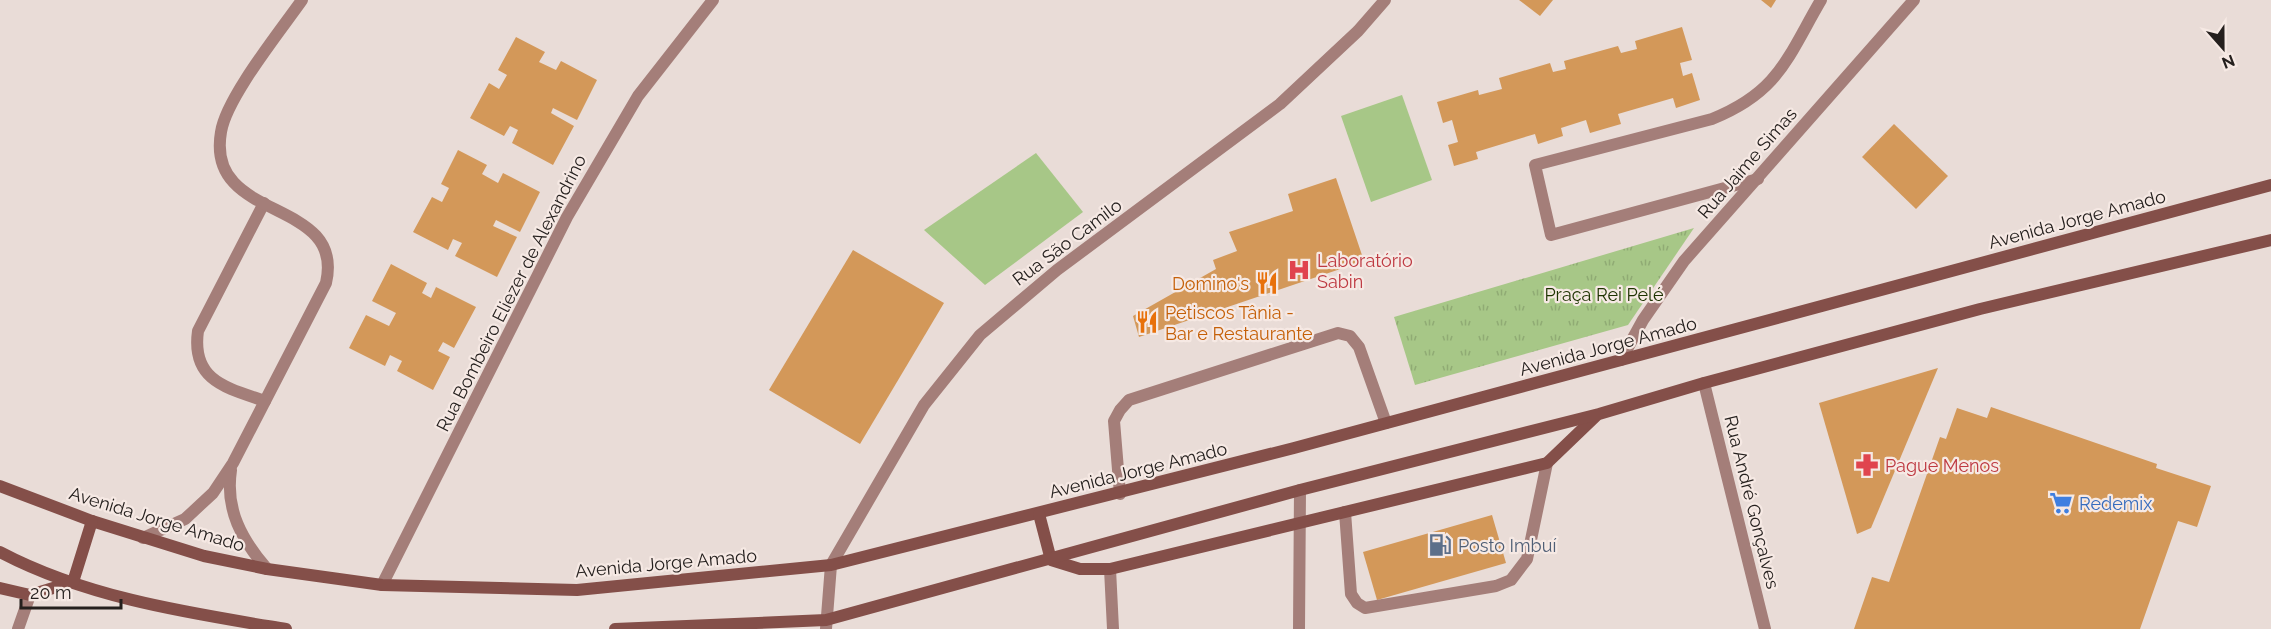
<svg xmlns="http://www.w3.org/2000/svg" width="2271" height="629" font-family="Raleway,sans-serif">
<defs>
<pattern id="grass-tufts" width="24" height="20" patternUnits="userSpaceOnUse" patternTransform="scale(1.5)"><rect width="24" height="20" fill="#a7c787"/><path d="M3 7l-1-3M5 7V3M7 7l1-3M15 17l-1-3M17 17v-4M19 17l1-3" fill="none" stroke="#90ab74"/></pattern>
</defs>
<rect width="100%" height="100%" fill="#e9dcd7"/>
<polygon fill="url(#grass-tufts)" points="1694,228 1628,325 1415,385 1394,317"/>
<g fill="#a7c787">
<polygon points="1402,95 1432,180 1371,202 1341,116"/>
<polygon points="1036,153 1083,212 985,285 924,230"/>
</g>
<g fill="#d39859">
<polygon points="1519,0 1553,0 1540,16"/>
<polygon points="1761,0 1776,0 1771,8"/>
<polygon points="1682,27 1692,60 1680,63 1683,76 1692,73 1700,100 1676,108 1673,98 1618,114 1621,124 1590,133 1586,120 1561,128 1563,136 1538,144 1535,134 1476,152 1478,159 1454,166 1448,145 1458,142 1452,120 1443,123 1437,102 1478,90 1479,95 1502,89 1499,78 1550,63 1553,72 1566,69 1564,61 1618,46 1621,53 1637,49 1635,41"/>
<polygon points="516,37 545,52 539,62 556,70 561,61 597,80 577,120 553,108 551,113 574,126 553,165 512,143 518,130 510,126 504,136 470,118 489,83 499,89 507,75 498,70"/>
<polygon points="1894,124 1948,176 1916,209 1862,157"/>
<polygon points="458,150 487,165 482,174 498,183 503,173 540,192 520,232 496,220 493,226 517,237 497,277 455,256 462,243 453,239 448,250 413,232 432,197 442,202 449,188 441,184"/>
<polygon points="1336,178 1364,261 1139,337 1133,316 1216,269 1213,260 1237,251 1229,232 1293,211 1288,194"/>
<polygon points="853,250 944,303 860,444 769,390"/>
<polygon points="391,264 427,283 422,293 431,298 436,287 476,307 454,348 443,342 438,351 450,357 433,390 397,371 402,361 390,355 385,366 349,348 366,315 389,326 396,313 372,301"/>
<polygon points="1938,368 1871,528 1857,534 1819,403"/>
<polygon points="1991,407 2157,464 2156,468 2211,486 2197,527 2178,521 2140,629 1854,629 1872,577 1889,582 1940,437 1946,439 1957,408 1987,418"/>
<polygon points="1492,515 1506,563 1377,600 1363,552"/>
</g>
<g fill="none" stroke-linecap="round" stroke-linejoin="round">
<g stroke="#a47e79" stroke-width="12">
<path d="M1758 179 1551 235 1535 165 1712 119C1779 92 1787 58 1821 0"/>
<path d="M264 203 198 331C191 381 227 388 265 401"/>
<path d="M231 470C225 510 242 540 267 569"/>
<polyline points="1120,494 1114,421 1120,410 1129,400 1338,333 1350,336 1359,347 1386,423"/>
<polyline points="1345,512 1351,594 1357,603 1365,608 1496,586 1511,580 1527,559 1547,463"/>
<path d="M143 538 185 519 213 493 233 463 326 283C346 196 205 224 221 132 226 98 281 30 302 0"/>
<polyline points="1110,569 1113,629"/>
<polyline points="18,629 30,595"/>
</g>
<g stroke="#a47e79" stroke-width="12">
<polyline points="1621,360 1643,320 1684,261 1914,0"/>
<polyline points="1704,383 1765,629"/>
<polyline points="382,585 567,217 638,96 713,0"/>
<polyline points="826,629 831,565 924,405 980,335 1057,270 1280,104 1358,31 1385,0"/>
<polyline points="1299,629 1300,490"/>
</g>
<g stroke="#844f49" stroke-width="12">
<polyline points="0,486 92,521 204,556 267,569 382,585 577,590 831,565 1294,448 2271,185"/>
<polyline points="1039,514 1051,560 1080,569 1110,569 1547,463 1596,416"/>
<path d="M0 552C87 598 189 613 286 629"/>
<polyline points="0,588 30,595 73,582 92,521"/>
<polyline points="615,629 826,620 1300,490 1599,414 1704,383 1980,309 2271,240"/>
</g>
</g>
<defs>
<g id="hospital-bare" transform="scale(1.8)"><path d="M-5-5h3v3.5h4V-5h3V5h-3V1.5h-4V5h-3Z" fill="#e0444e" stroke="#f6e9e4" stroke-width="2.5" paint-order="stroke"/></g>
<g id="restaurant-bare" transform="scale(1.8)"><path d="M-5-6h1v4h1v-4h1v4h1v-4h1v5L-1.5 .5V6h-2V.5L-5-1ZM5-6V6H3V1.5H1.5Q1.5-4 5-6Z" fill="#e8710a" stroke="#f6e9e4" stroke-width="2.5" paint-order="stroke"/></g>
<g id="pharmacy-bare" transform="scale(1.8)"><path d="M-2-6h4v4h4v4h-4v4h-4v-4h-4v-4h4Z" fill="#e0444e" stroke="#f6e9e4" stroke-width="2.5" paint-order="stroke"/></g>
<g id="supermarket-bare" transform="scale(1.8)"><path d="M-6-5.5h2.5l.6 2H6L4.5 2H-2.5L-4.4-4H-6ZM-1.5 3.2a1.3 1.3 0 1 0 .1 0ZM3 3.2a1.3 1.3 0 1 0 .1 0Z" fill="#3f7fe0" stroke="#f6e9e4" stroke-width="2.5" paint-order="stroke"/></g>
<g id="fuel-bare" transform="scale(1.8)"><path d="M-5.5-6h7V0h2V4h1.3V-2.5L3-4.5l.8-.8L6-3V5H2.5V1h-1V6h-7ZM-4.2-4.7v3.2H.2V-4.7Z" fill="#5c6f8a" stroke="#f6e9e4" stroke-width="2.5" paint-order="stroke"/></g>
</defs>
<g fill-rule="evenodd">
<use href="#hospital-bare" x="1299" y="270"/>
<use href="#restaurant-bare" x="1267" y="283"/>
<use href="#restaurant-bare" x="1147" y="322"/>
<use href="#pharmacy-bare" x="1867" y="465"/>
<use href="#supermarket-bare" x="2061" y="503"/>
<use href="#fuel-bare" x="1440" y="545"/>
</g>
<g text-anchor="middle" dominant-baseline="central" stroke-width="4.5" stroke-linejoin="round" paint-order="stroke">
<g font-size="18" fill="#25201e" stroke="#f6e9e4">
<text transform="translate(1747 163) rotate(-49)">Rua Jaime Simas</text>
<text transform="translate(2077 219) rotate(-15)">Avenida Jorge Amado</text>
<text transform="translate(1067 242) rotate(-37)">Rua São Camilo</text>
<text transform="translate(511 293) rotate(-63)">Rua Bombeiro Eliezer de Alexandrino</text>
<text transform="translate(1608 346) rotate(-15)">Avenida Jorge Amado</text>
<text transform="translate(1138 470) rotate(-14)">Avenida Jorge Amado</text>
<text transform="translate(1752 502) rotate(76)">Rua André Gonçalves</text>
<text transform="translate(157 519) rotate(17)">Avenida Jorge Amado</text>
<text transform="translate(666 563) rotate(-5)">Avenida Jorge Amado</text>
</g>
<g font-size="18" fill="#be3a42" stroke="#f6e9e4" text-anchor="start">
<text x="1317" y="260">Laboratório<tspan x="1317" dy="21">Sabin</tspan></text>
<text x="1885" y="465">Pague Menos</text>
</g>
<g font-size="18" fill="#c56008" stroke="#f6e9e4" text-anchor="end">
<text x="1249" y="283">Domino's</text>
<text x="1165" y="312" text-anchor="start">Petiscos Tânia -<tspan x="1165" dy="21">Bar e Restaurante</tspan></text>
</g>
<g font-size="18" fill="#1d3300" stroke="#f6e9e4">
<text x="1604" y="294">Praça Rei Pelé</text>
</g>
<g font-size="18" fill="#366cbe" stroke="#f6e9e4" text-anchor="start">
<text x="2079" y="503">Redemix</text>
</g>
<g font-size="18" fill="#4e5e75" stroke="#f6e9e4" text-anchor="start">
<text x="1458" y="545">Posto Imbuí</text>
</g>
</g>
<g transform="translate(2223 48) rotate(159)" stroke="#f6e9e4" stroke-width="4.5" paint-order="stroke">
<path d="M0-4.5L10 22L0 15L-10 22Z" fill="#25201e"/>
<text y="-9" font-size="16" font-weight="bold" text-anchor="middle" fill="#25201e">N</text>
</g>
<path d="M21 599v9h100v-9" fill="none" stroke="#25201e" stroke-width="3"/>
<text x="30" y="599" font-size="18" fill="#25201e" stroke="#f6e9e4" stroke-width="4.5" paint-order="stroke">20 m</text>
</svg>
